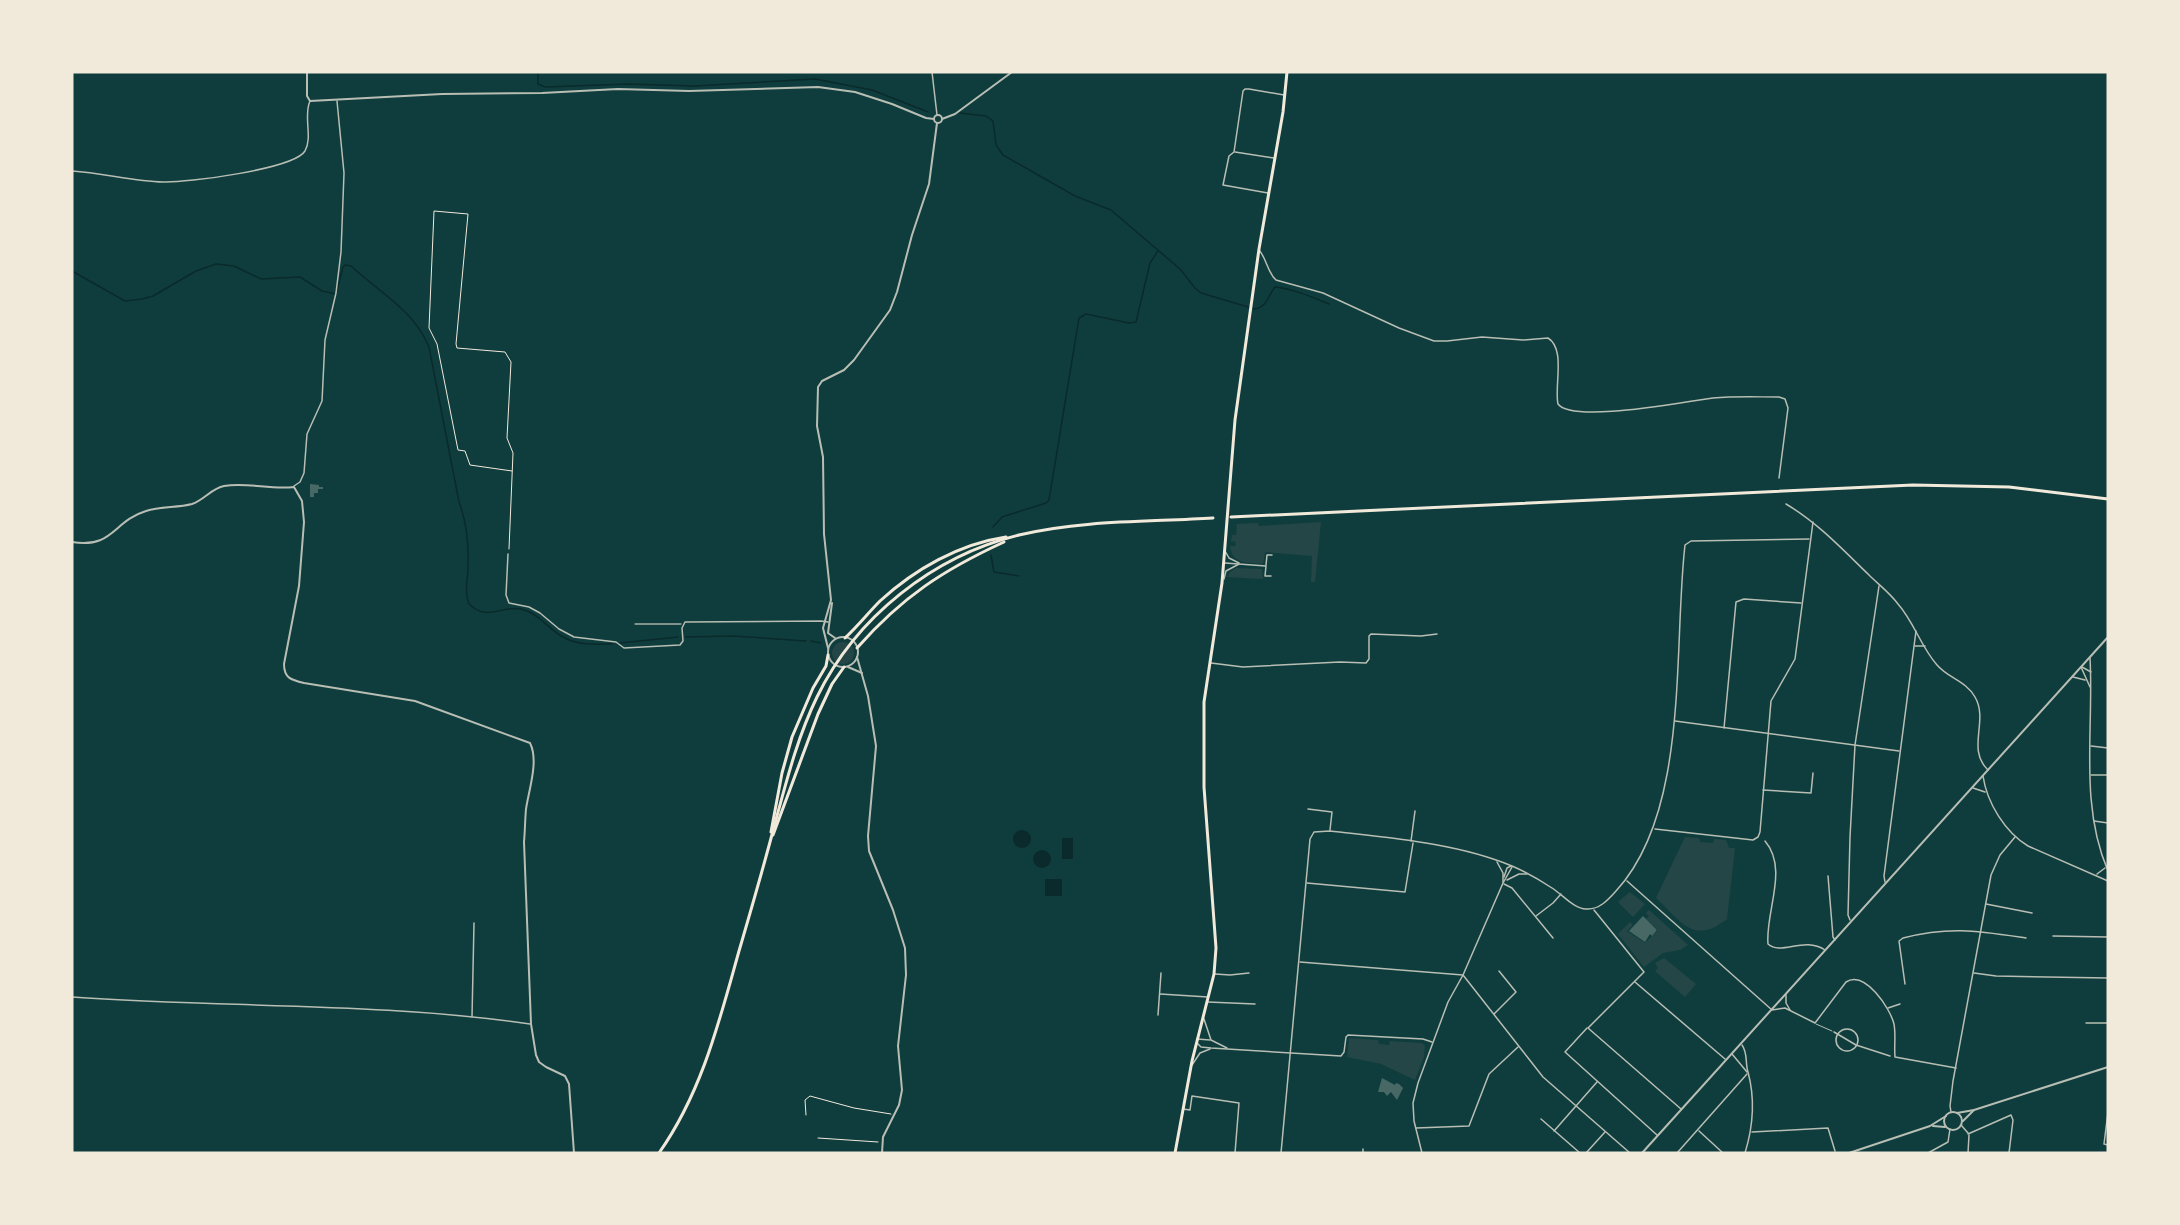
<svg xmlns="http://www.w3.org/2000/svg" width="2180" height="1225" font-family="'PT Serif',serif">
<rect width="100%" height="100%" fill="#0f3d3e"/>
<g fill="#244646">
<path d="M1321 522 1315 582H1311L1312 556 1265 552 1263 564C1248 562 1232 565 1230 546H1235L1236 542 1231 541 1232 535H1236L1237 524 1258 523 1259 526Z"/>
<polygon points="1236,568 1262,569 1263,579 1227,577 1229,573"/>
<circle cx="843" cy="653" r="11"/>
<path d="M1685 837 1699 838 1700 842 1713 843 1714 839 1726 840 1729 848H1735L1727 919C1693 946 1681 921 1656 898Z"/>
<polygon points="1630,892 1645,904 1633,917 1618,902"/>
<polygon points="1649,910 1688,945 1680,950 1663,953 1644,967 1618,934 1630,922 1633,925 1627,931 1645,943 1658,930 1646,919 1649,916 1646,913"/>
<polygon points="1664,958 1696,984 1685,997 1655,971 1658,968 1655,963"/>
<polygon points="1349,1038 1378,1040 1379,1044 1389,1045 1390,1041 1422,1043 1425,1046 1424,1057 1415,1080 1381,1064 1347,1057"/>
</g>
<g fill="#0a2a2b">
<circle cx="1022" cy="839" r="9"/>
<rect x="1062" y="838" width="11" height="21"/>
<circle cx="1042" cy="859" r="9"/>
<rect x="1045" y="879" width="17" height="17"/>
</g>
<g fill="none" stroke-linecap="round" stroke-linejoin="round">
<g stroke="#0a2a2b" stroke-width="1.5">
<polyline points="538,72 538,84 545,87 628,84 695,86 815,79 872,90 928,112"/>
<path d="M960 113 986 116 993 121 996 145 1003 155 1075 196 1111 210 1180 269 1195 288 1201 293 1255 309C1268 306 1267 297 1275 287 1294 289 1312 297 1329 304"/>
<path d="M72 271 125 301 142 299 153 296 196 271 216 264 234 266 261 279 300 277 322 291 336 294 343 267 345 265 351 266C379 292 414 310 429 347L459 502C467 523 469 544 468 567 468 579 464 592 469 604 488 622 501 605 521 609 539 613 548 629 563 637 579 646 596 644 613 644"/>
<polyline points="993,527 1002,517 1046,503 1049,500 1079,318 1086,314 1129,323 1136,322 1150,263 1158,251"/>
<polyline points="991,555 994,572 1019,576"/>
<polyline points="686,637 734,636 806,641"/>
<polyline points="811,641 821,643"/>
<polyline points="620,643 678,637"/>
</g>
</g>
<g fill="#486865">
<polygon points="310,484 319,485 319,487 323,487 323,489 318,489 318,493 314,493 314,497 310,497"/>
<polygon points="1643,916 1657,930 1652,936 1650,934 1645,942 1629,931"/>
<polygon points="1382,1078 1395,1085 1396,1083 1399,1084 1403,1088 1397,1100 1391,1092 1387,1096 1384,1092 1378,1092"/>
</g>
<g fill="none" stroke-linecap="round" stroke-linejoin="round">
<g stroke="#f1e9da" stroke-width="1">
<polyline points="509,549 513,453 507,438 511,362 505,352 457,348 456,344 468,214 434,211 429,328 437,344 458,450 465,451 470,465 512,471"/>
<polyline points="635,624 681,624"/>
<polyline points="806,1115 805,1100 810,1096 854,1108 891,1114"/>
<polyline points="818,1138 878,1142"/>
</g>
<polyline stroke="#b8beb3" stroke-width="1" points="1816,1024 1832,1031"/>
<g stroke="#b8beb3" stroke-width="1.5">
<circle cx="1847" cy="1040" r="11"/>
<polyline points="1834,1032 1856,1045 1890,1056"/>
</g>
<g stroke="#b8beb3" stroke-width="1.5">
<polyline points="932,72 937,115"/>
<polyline points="1235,152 1274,158"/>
<path d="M72 171C103 173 133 181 163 182 186 183 294 169 305 151 313 137 303 116 310 101"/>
<polyline points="1268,193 1223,185 1229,156 1234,152 1243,91 1245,89 1249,89 1284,95"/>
<path d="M1259 250C1267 259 1267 272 1276 280L1323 293 1399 328 1434 341H1447L1482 337 1523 340 1548 338C1566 349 1554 386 1558 404 1573 424 1686 401 1713 398 1735 396 1757 397 1779 397L1785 399 1788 408 1779 478"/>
<polyline points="294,486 300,482 304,473 307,434 322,401 325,340 336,293 341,252 344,173 337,101"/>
<path d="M1786 504C1818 523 1842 549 1869 575 1878 584 1890 593 1898 604 1914 622 1921 647 1937 665 1948 678 1966 681 1975 697 1989 721 1966 749 1988 770"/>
<polyline points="1225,551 1229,558 1239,563"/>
<polyline points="508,554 506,595 509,603 529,607 540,613 559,629 574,637 616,642 624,648 680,645 683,641 682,628 685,622 821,621 828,622"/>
<polyline points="1225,563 1266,566 1265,576 1271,576"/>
<polyline points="1266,565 1267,555 1272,555"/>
<polyline points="1224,579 1226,571 1239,564"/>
<polyline points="1915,646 1925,646"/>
<path d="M2090 658C2094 729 2079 804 2108 871"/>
<polyline points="1211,663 1243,667 1340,662 1366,663 1369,659 1369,636 1371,634 1421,636 1437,634"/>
<polyline points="2081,667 2090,687"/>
<polyline points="2082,667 2091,672"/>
<polyline points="2073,677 2085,680"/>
<polyline points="1675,721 1899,751"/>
<polyline points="1724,728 1736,602 1744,599 1801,603"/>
<polyline points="2091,746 2108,748"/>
<polyline points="2091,775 2108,775"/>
<path d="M1983 776C1987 803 2005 832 2028 846L2108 881"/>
<polyline points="1973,788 1985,792"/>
<polyline points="1763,790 1811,793 1813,773"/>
<polyline points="1308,809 1332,812 1330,830"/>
<polyline points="2094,821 2108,823"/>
<polyline points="1655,829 1753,840 1758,837 1760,832 1771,701 1795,659 1813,522"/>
<polyline points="1411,841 1415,811"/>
<path d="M1765 841C1789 869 1765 912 1768 944 1781 956 1804 936 1825 950"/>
<polyline points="1497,862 1503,873 1503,882"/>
<polyline points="2097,874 2105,868"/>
<polyline points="1828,876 1833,937 1835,940"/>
<polyline points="1504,877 1507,868 1511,866"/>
<polyline points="1507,880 1519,874 1527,874"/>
<path d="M1627 881 1772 1010 1785 1008 1815 1023 1846 982C1865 970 1890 1008 1894 1024 1896 1035 1894 1046 1895 1057L1956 1068"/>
<polyline points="1885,882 1884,876 1916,631"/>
<polyline points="1307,883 1405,892 1413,843"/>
<polyline points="1504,884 1512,888 1553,938"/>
<polyline points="1986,904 2032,913"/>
<polyline points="1594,910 1644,972 1588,1028 1681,1109"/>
<polyline points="1536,916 1553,903 1561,894"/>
<polyline points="1850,920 1848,915 1850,837 1855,745 1879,586"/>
<polyline points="2053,936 2108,937"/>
<polyline points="1300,962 1463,975 1543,1077 1630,1153"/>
<polyline points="1974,973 1996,976 2108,978"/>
<polyline points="1215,974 1230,975 1249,973"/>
<polyline points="1635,982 1725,1059"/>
<path d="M1905 984 1899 941 1903 938C1950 926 1978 931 2026 938"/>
<polyline points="1160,994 1208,997"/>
<polyline points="1786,995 1786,1003 1790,1010"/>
<path d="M72 997C224 1008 379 1002 530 1024"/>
<polyline points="1208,1002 1255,1004"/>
<polyline points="1888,1008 1900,1004"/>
<polyline points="1494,1014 1516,992 1499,971"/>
<polyline points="1158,1015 1161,973"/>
<polyline points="472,1017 474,923"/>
<polyline points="1204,1019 1211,1040 1227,1048"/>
<polyline points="2086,1023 2108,1023"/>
<polyline points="1587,1028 1565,1052 1657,1135"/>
<polyline points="1197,1039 1210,1040"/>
<polyline points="1197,1043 1201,1047 1211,1048 1341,1056 1344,1052 1346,1037 1348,1035 1423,1039 1432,1042"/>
<path d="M1742 1045C1748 1053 1745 1063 1748 1072 1755 1098 1753 1127 1745 1153"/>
<polyline points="1732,1054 1747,1072"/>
<polyline points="1192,1065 1200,1053 1210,1049"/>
<polyline points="1183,1109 1190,1110 1192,1096 1239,1103 1235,1153"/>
<polyline points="1951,1112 1950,1106 1953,1081 1991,875 2000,855 2015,837"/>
<polyline points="2108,1112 2104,1144 2108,1145"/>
<polyline points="1541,1119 1580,1153"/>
<polyline points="1961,1125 1968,1133"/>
<polyline points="1416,1128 1469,1126 1489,1074 1518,1047"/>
<polyline points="1554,1131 1597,1082"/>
<polyline points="1699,1131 1723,1153"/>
<polyline points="1752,1132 1828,1128 1835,1151"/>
<polyline points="1968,1134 2011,1115 2013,1120 2009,1153"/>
<path d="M1281 1153 1310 839 1314 832 1330 831C1390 838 1457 843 1512 866 1526 872 1540 880 1552 888 1563 895 1574 909 1586 909 1599 910 1608 900 1616 891 1690 811 1673 648 1685 545L1691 541 1809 539"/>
<polyline points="1363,1153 1363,1149"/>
<polyline points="1422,1153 1414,1121 1413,1103 1418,1083 1448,1002 1463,975 1503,883 1512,867"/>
<polyline points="1586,1153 1605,1132"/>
<polyline points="1677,1153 1747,1074"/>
<polyline points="1928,1153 1948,1142 1950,1129"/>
<polyline points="1968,1153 1969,1135"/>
</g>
<g stroke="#b8beb3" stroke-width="2">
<polyline points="307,72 307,96 310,101 442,94 542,93 618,89 689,91 818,87 855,92 892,104 926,118 934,119"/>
<circle cx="938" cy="119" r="4"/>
<polyline points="942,119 955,114 1012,72"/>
<path d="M72 542C113 549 113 521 146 511 160 506 177 508 192 504 204 500 212 488 224 486 247 482 271 490 294 487L302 501 304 522 299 586 284 664C284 678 291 680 304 683L415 701 530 743C539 761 529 789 526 809 525 820 525 831 524 842L531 1024 536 1055 539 1062 546 1067 565 1076 569 1084 574 1153"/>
<polyline points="832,603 828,633 835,638"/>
<circle cx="843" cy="652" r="15"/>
<polyline points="828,648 823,628 831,600 824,534 823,457 817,426 818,387 822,381 844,370 854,360 890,310 897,292 912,235 929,184 937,123"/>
<polyline points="857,657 868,696 876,746 868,836 869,851 893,910 905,948 906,975 898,1046 902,1090 899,1105 883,1137 882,1153"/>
<polyline points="848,667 862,673"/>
<circle cx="1953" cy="1121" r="9"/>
<polyline points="1957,1113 1974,1110 2108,1067"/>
<polyline points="1963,1121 1974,1110"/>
<polyline points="1933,1126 1945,1127"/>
<polyline points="1642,1153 2108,637"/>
<polyline points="1849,1153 1930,1126 1946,1116"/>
</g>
<polyline stroke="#f1e9da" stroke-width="3" points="1175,1153 1192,1061 1214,974 1216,948 1204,787 1204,702 1222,583 1235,420 1259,249 1283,112 1287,72"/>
<g stroke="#f1e9da" stroke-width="3">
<polyline points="1231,517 1913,485 2009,487 2108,499"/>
<path d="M845 638C858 626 868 613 880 601 915 569 959 544 1006 537"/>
<path d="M857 648C902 597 943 570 1004 542"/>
<polyline points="771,832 782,773 792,737 813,688 826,666 828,655"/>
<polyline points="773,835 818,714 832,684 844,667"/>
<path d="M659 1153C702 1092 719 1022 739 951 751 910 763 869 774 827 786 783 797 738 817 697 856 617 933 556 1019 535 1082 520 1149 522 1213 518"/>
</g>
</g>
<rect width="2180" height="1225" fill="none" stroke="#f1e9da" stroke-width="147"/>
</svg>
